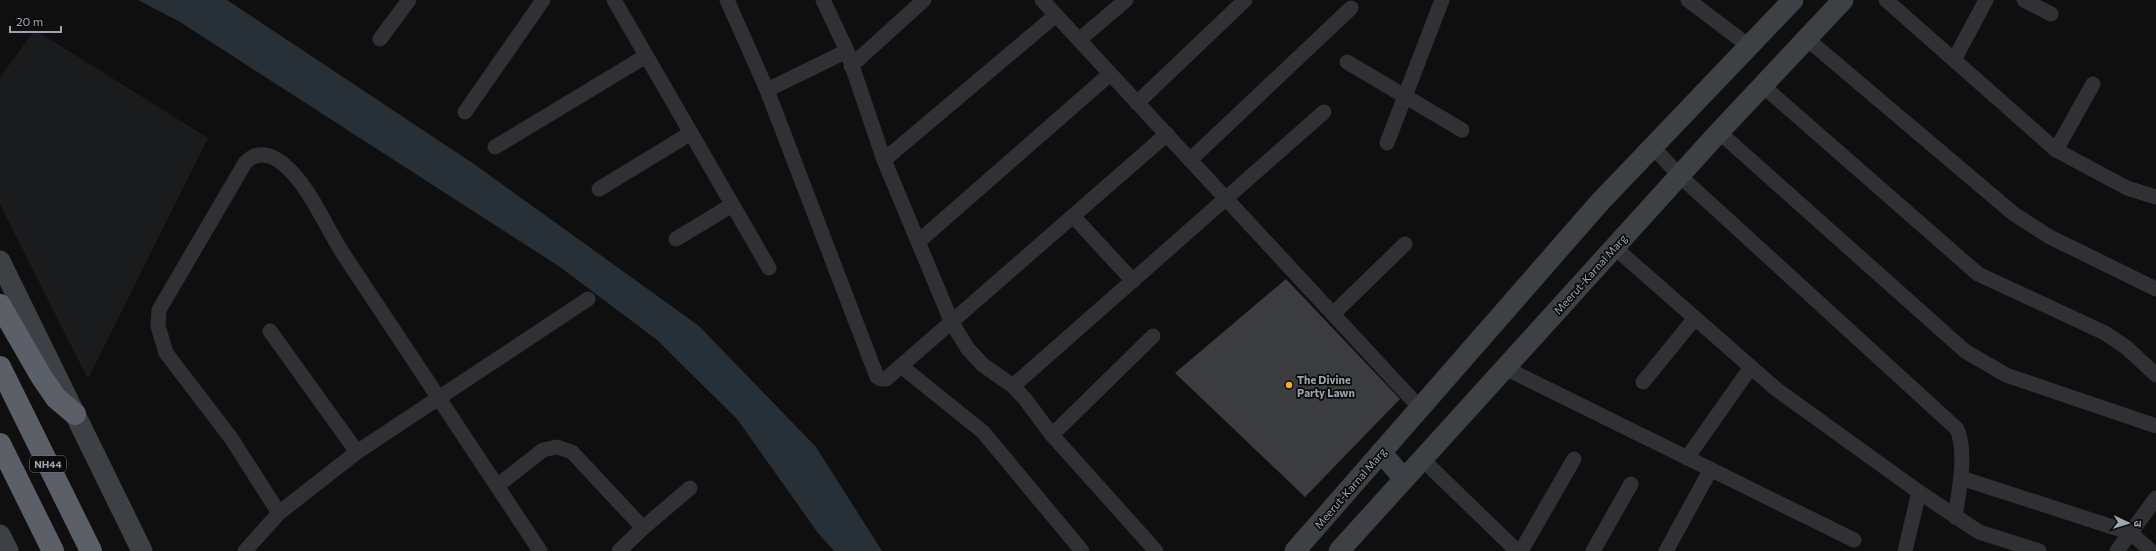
<svg xmlns="http://www.w3.org/2000/svg" width="2156" height="551" font-family="Commissioner,'Noto Sans Devanagari',sans-serif">
<rect width="100%" height="100%" fill="#0f0f10"/>
<polygon fill="#1a1b1d" points="35,30 208,138 88,379 0,204 0,77"/>
<polygon fill="#273036" points="138,0 227,0 474,164 699,326 816,447 882,551 834,551 818,533 737,419 657,340 560,267 180,22"/>
<polygon fill="#3b3c40" points="1286,279 1400,399 1305,497 1175,373"/>
<g fill="none" stroke-linecap="round" stroke-linejoin="round">
<g stroke="#2f3135" stroke-width="15">
<polyline points="614,0 769,268"/>
<polyline points="727,0 767,90 877,377 881,379 886,379 1167,134"/>
<polyline points="823,0 847,51 884,160 952,323 968,349 983,365 1013,386 1025,399 1052,435 1156,551"/>
<polyline points="1042,0 1420,408"/>
<polyline points="1688,0 1749,46"/>
<polyline points="1886,0 2056,150 2127,188 2156,197"/>
<polyline points="2024,0 2051,14"/>
<polyline points="380,39 409,0"/>
<polyline points="1807,39 2014,214 2048,236 2156,289"/>
<polyline points="1079,40 1126,0"/>
<polyline points="1954,60 1986,0"/>
<polyline points="1347,62 1462,130"/>
<polyline points="851,66 924,0"/>
<polyline points="1763,86 1978,274 2105,333 2127,348 2156,375"/>
<polyline points="767,90 847,51"/>
<polyline points="1137,103 1245,0"/>
<polyline points="465,112 543,0"/>
<polyline points="1719,132 1965,351 2006,375 2156,426"/>
<polyline points="1387,143 1442,0"/>
<polyline points="495,147 646,56"/>
<path d="M1653 147 1680 176 1957 429C1967 452 1959 492 1955 517"/>
<polyline points="2056,150 2093,84"/>
<polyline points="884,160 1056,15"/>
<polyline points="1190,160 1351,8"/>
<polyline points="599,189 691,133"/>
<polyline points="1073,216 1133,281"/>
<polyline points="676,239 732,205"/>
<polyline points="918,242 1110,74"/>
<polyline points="1614,247 1776,389 1919,492 1979,532 2039,551"/>
<polyline points="1333,314 1405,244"/>
<polyline points="270,331 357,452"/>
<polyline points="901,366 983,432 1082,551"/>
<polyline points="1505,368 1854,540"/>
<polyline points="1643,382 1695,318"/>
<polyline points="1013,386 1324,112"/>
<polyline points="1052,435 1153,336"/>
<polyline points="1687,458 1751,367"/>
<polyline points="1422,459 1517,551"/>
<polyline points="1961,478 2131,533 2151,551"/>
<polyline points="497,486 543,450 557,447 572,452 643,528"/>
<path d="M279 513 231 438 166 353 158 326 159 310 245 163C256 151 269 153 282 163 310 185 326 229 346 258 411 356 475 453 540 551"/>
<polyline points="245,551 279,513 357,452 588,299"/>
<polyline points="619,551 643,528 690,488"/>
<polyline points="1521,551 1574,459"/>
<polyline points="1593,551 1631,484"/>
<polyline points="1666,551 1711,469"/>
<polyline points="1905,551 1919,492"/>
<polyline points="2117,551 2156,498"/>
</g>
<g stroke="#3d4045" stroke-width="21">
<polyline points="0,261 142,551"/>
<polyline points="1381,452 1404,479"/>
<polyline points="0,535 8,551"/>
<polyline points="1295,551 1600,202 1793,0"/>
<polyline points="1339,551 1719,132 1843,0"/>
</g>
<g stroke="#5b5f67" stroke-width="22">
<polyline points="0,305 41,376 56,398 75,414"/>
<polyline points="0,367 91,551"/>
<polyline points="0,444 53,551"/>
</g>
</g>
<circle fill="#ffaa18" stroke="#0a0a0b" stroke-width="1.5" cx="1289" cy="385" r="4"/>
<g text-anchor="middle" dominant-baseline="central" stroke-width="3.5" stroke-linejoin="round" paint-order="stroke">
<rect fill="#0a0a0b" stroke="#727680" stroke-width="1" x="30" y="456" width="36" height="16" rx="3"/>
<g font-size="10" font-weight="bold" fill="#9ea5b2">
<text x="48" y="464">NH44</text>
</g>
<g font-size="11" fill="#9ea5b2" stroke="#0a0a0b">
<text transform="translate(1590 274) rotate(-48)">Meerut-Karnal Marg</text>
<text transform="translate(1350 488) rotate(-49)">Meerut-Karnal Marg</text>
</g>
<g font-size="11" font-weight="bold" fill="#9ea5b2" stroke="#0a0a0b" text-anchor="start">
<text x="1297" y="379">The Divine<tspan x="1297" dy="13">Party Lawn</tspan></text>
</g>
</g>
<g transform="translate(2128 523) rotate(94)" stroke="#0a0a0b" stroke-width="3" paint-order="stroke">
<path d="M0-3L7 15L0 10L-7 15Z" fill="#9ea5b2"/>
<text y="-6" font-size="11" font-weight="bold" text-anchor="middle" fill="#9ea5b2">उ</text>
</g>
<path d="M10 26v6h51v-6" fill="none" stroke="#9ea5b2" stroke-width="2"/>
<text x="16" y="26" font-size="12" fill="#9ea5b2" stroke="#0a0a0b" stroke-width="3" paint-order="stroke">20 m</text>
</svg>
